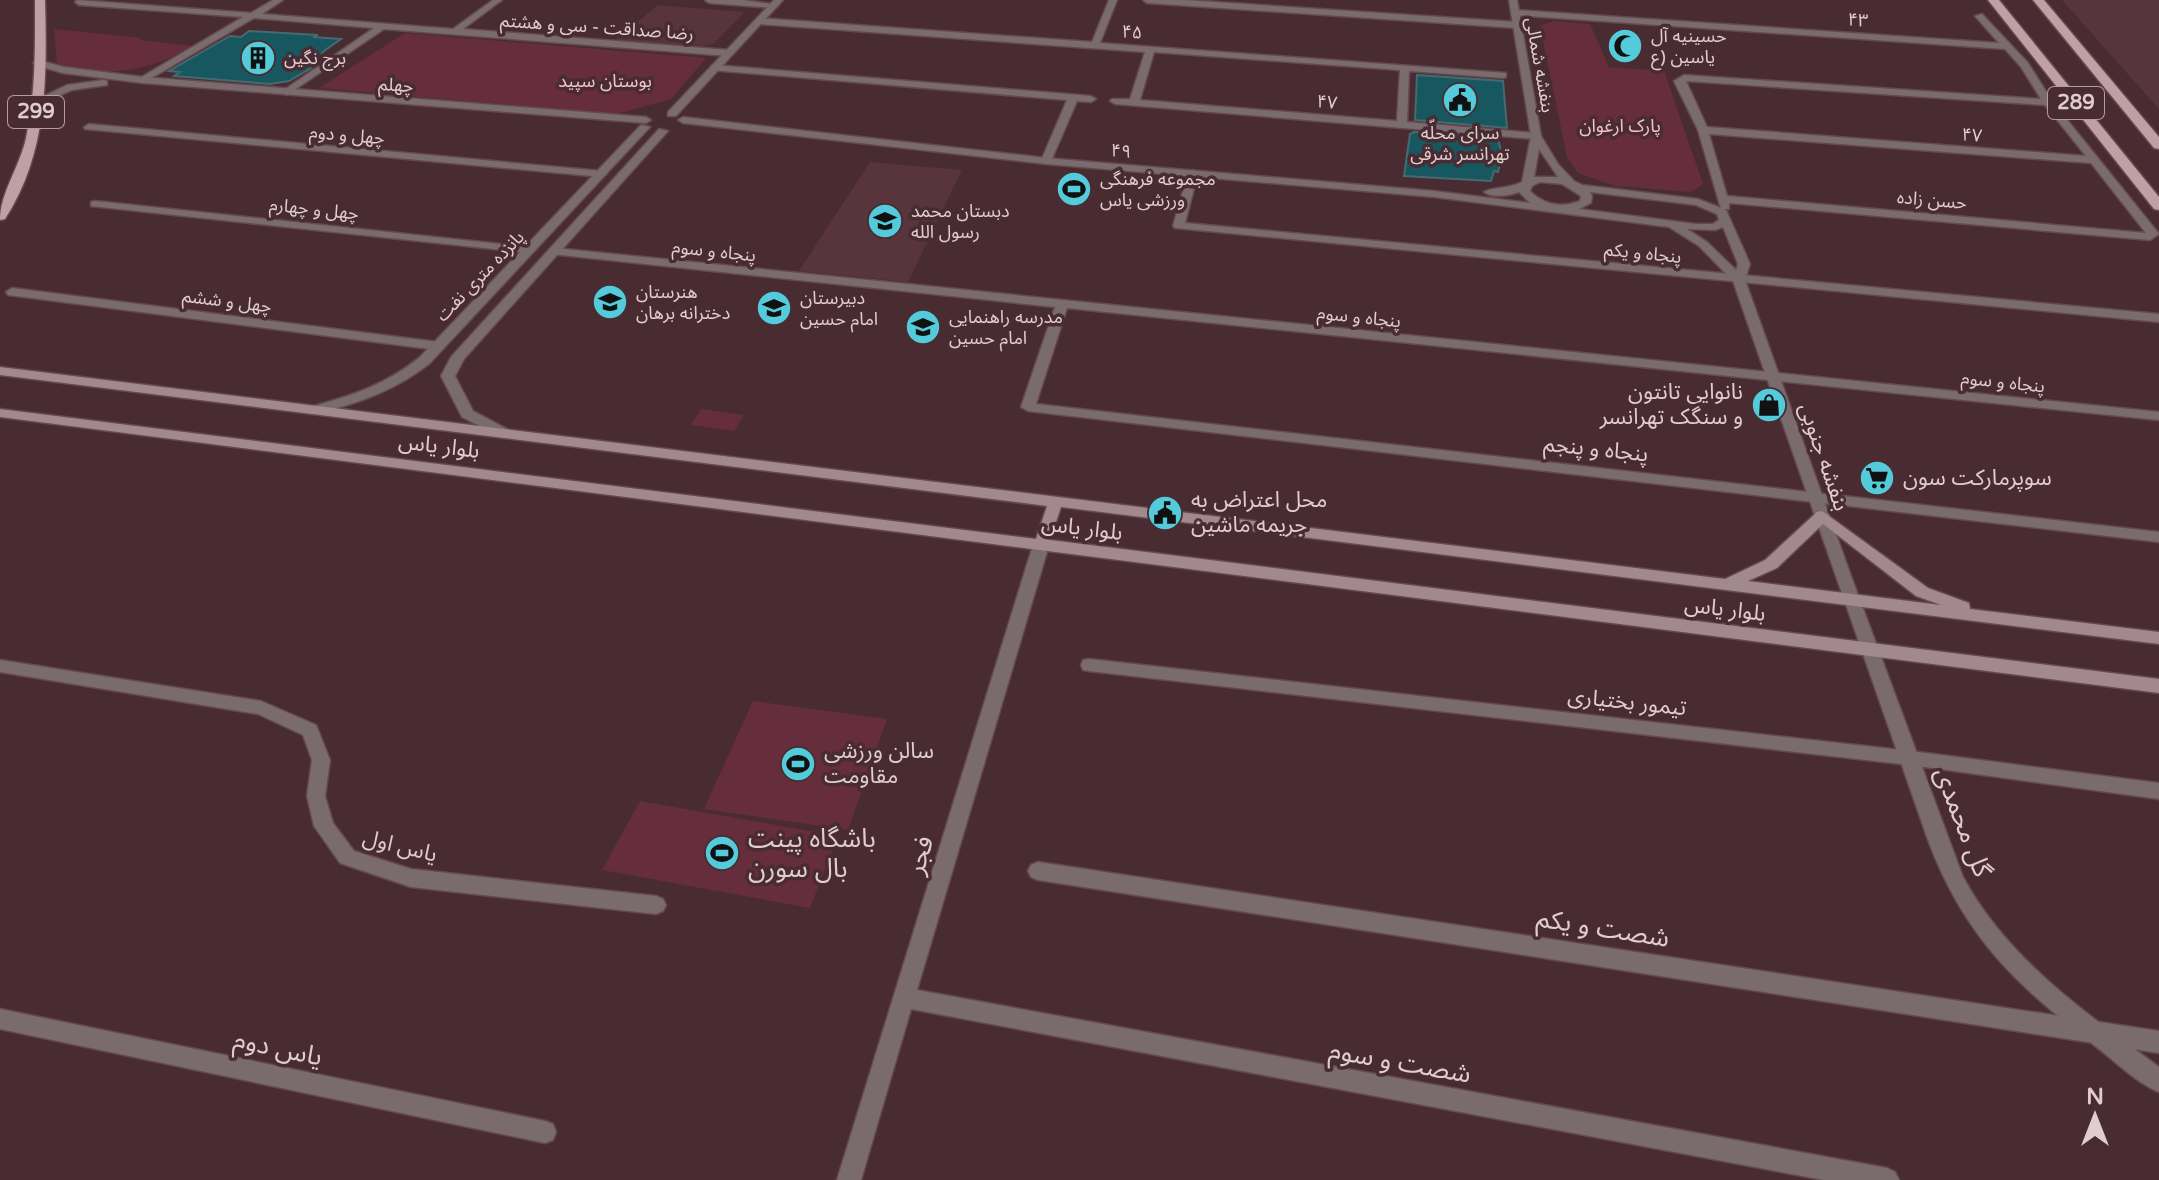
<svg xmlns="http://www.w3.org/2000/svg" width="2159" height="1180" font-family="'Varela Round','Noto Sans Arabic',sans-serif">
<rect width="100%" height="100%" fill="#492c32"/>
<g fill="#58343c">
<polygon points="2062,0 2159,0 2159,109"/>
<polygon points="658,5 745,12 713,44 703,46 616,40"/>
<polygon points="870,162 962,170 908,282 799,271"/>
</g>
<g fill="#662e3c">
<polygon points="1554,21 1590,24 1609,67 1664,71 1703,184 1691,192 1615,186 1578,173 1567,157 1540,26"/>
<path d="M54 29 141 38 139 40 193 46C152 70 104 80 57 63Z"/>
<polygon points="405,33 706,58 671,99 617,114 319,88"/>
<polygon points="701,409 744,415 734,431 691,425"/>
<polygon points="753,701 887,719 848,830 704,809"/>
<polygon points="640,801 838,836 810,908 602,870"/>
</g>
<g fill="#175860" stroke="#456a6f" stroke-width="2">
<polygon points="249,31 318,35 313,37 341,39 324,51 311,68 289,81 270,84 174,76 180,72 169,71 230,36 241,37"/>
<polygon points="1417,75 1503,81 1507,128 1415,120"/>
<polygon points="1414,132 1498,139 1502,156 1498,172 1494,171 1491,181 1404,176 1410,134"/>
</g>
<g fill="none" stroke-linecap="round" stroke-linejoin="round">
<g stroke="#64494e" stroke-width="3">
<g id="minor">
<polygon points="77,0 251,13 273,0 283,0 262,14 453,29 493,0 502,0 463,29 729,50 734,53 729,56 384,29 287,95 282,92 284,90 374,28 254,18 143,83 138,80 140,78 243,17 79,5 75,2"/>
<polygon points="705,0 743,0 779,5 775,8 709,3"/>
<path d="M1109 0H1117L1100 43 1506 73V77L1503 78 1409 71 1407 122 1536 133 1541 136 1536 139 1115 104 1110 101 1112 99H1130L1145 52 759 24 755 21 759 18 1092 42ZM1154 52 1400 70 1397 121 1140 100Z"/>
<polygon points="1143,0 1185,0 1517,22 1521,25 1517,28 1147,3"/>
<path d="M1515 10 1999 43 1975 16 1982 14 2028 63 2052 101 2159 234 2150 240 1729 203V209H1721L1698 130 1674 81 1684 75 2041 99 2021 67 2005 49 1512 15V11ZM1686 81 2045 105 2086 156 1707 127ZM1709 134 2091 163 2146 233 1727 196Z"/>
<polygon points="714,65 1091,96 1096,99 1091,102 1077,101 1051,161 1046,164 1041,161 1067,100 711,70 711,66"/>
<polygon points="89,124 602,171 607,174 602,177 85,129 84,127"/>
<polygon points="1193,170 1198,173 1185,223 2159,314 2159,322 1175,228 1173,226 1188,173"/>
<polygon points="95,201 530,247 536,250 530,253 91,206 91,202"/>
<polygon points="555,248 2159,412 2159,420 1067,308 1036,404 2159,532 2159,542 1028,411 1021,407 1055,307 551,254 549,252"/>
<polygon points="12,288 438,342 444,346 438,350 8,295 6,292"/>
<polygon points="1041,540 1049,545 917,990 1887,1168 1895,1172 1899,1180 1824,1180 911,1009 861,1180 837,1180 1033,545"/>
<polygon points="1089,659 1910,751 2159,783 2159,799 1910,765 1089,671 1083,670 1081,665 1083,660"/>
<polygon points="0,660 261,701 316,725 330,760 325,796 333,823 354,851 411,869 656,896 663,899 666,905 663,911 656,914 411,887 340,863 314,826 307,796 312,760 303,735 258,714 0,672"/>
<polygon points="1038,862 2159,1031 2159,1053 1038,880 1031,877 1028,871 1031,865"/>
<polygon points="0,1009 545,1121 553,1124 556,1132 553,1140 545,1143 0,1029"/>
</g>
</g>
<g stroke="#64494e" stroke-width="3">
<g id="tertiary">
<polygon points="774,0 783,0 676,116 668,116 668,112"/>
<path d="M1509 0H1517L1541 136 1558 164 1574 181 1582 185 1698 199 1726 210 1750 264 1745 280 1851 576 1963 877C2007 959 2086 1013 2159 1067V1092C2137 1083 2118 1064 2099 1049 2018 986 1965 939 1928 840L1733 281 1699 246 1669 227 1434 197 1046 164 683 123 678 120 683 117 1046 158 1434 191 1530 203 1519 192C1509 196 1492 198 1484 192 1492 187 1508 189 1522 182L1531 136ZM1539 149 1558 177H1534ZM1540 182 1562 184 1581 196 1580 201C1561 208 1544 205 1530 191L1532 186ZM1590 192 1696 205 1717 214 1719 220 1713 224H1696L1579 209 1591 203 1592 196ZM1723 227 1738 264 1736 270 1707 242 1687 229 1715 230Z"/>
<polygon points="38,60 64,67 143,77 646,117 651,120 646,123 143,83 63,73 35,65 33,63"/>
<polygon points="104,80 107,81 107,85 72,90 37,105 32,102 67,85"/>
<path d="M641 125 650 127 430 363C396 390 361 402 320 413H310L308 410 310 407C352 396 387 384 420 357Z"/>
<polygon points="659,129 668,131 464,359 455,376 473,411 509,430 511,433 509,436 499,436 462,417 441,376 451,357"/>
</g>
</g>
<g stroke="#64494e" stroke-width="3">
<path id="secondary" d="M0 367 1725 579 1765 560 1817 512 1822 511 1928 588 1969 603 1970 609 2159 632V644L1061 507 1050 540 2159 679V693L0 417V409L1036 539 1047 506 0 375ZM1823 524 1916 596 1941 605 1748 581 1777 568Z"/>
</g>
<g stroke="#64494e" stroke-width="3">
<g id="primary">
<path d="M35 0H45C47 77 48 153 5 219L0 220C0 193 20 166 26 138 36 92 35 46 35 0Z"/>
<polygon points="1988,0 1999,0 2159,197 2159,210 2154,209"/>
<polygon points="2033,0 2044,0 2159,137 2159,149 2154,148"/>
</g>
</g>
<use href="#minor" fill="#7a6b6e" fill-rule="evenodd"/>
<use href="#tertiary" fill="#7a6b6e" fill-rule="evenodd"/>
<use href="#secondary" fill="#a1898d" fill-rule="evenodd"/>
<use href="#primary" fill="#bea0a5" fill-rule="evenodd"/>
</g>
<defs>
<g id="mosque-disc" transform="scale(1.8)"><circle r="9.5" fill="#53cbda" stroke="#492c32"/><path d="M3.5-4.9A6 6 0 1 0 3.5 4.9A5 5 0 1 1 3.5-4.9Z" fill="#111"/></g>
<g id="building-disc" transform="scale(1.8)"><circle r="9.5" fill="#53cbda" stroke="#492c32"/><path d="M-4-6H4V6H1V3H-1V6H-4ZM-2.5-4.3h1.7v1.8h-1.7ZM.8-4.3h1.7v1.8H.8ZM-2.5-1h1.7V.8h-1.7ZM.8-1h1.7V.8H.8Z" fill="#111"/></g>
<g id="civic-disc" transform="scale(1.8)"><circle r="9.5" fill="#53cbda" stroke="#492c32"/><path d="M-.6-6.5H3V-4.5H.6V-3L4-1V1h2V6H-6V1h2V-1L-.6-3ZM-1.2 2.5V6h2.4V2.5Z" fill="#111"/></g>
<g id="stadium-disc" transform="scale(1.8)"><circle r="9.5" fill="#53cbda" stroke="#492c32"/><path d="M0-5a6.5 5 0 1 0 0 10a6.5 5 0 1 0 0-10ZM-3.5-1.8h7v3.6h-7Z" fill="#111"/></g>
<g id="school-disc" transform="scale(1.8)"><circle r="9.5" fill="#53cbda" stroke="#492c32"/><path d="M0-5L7-2L0 1L-7-2ZM-4 1L0 2.5L4 1V4Q0 6-4 4Z" fill="#111"/></g>
<g id="shop-disc" transform="scale(1.8)"><circle r="9.5" fill="#53cbda" stroke="#492c32"/><path d="M-5-2.5h2.3a2.7 3.5 0 0 1 5.4 0H5L5.5 6h-11ZM-1.5-2.5h3a1.5 2.3 0 0 0-3 0Z" fill="#111"/></g>
<g id="supermarket-disc" transform="scale(1.8)"><circle r="9.5" fill="#53cbda" stroke="#492c32"/><path d="M-6-5.5h2.5l.6 2H6L4.5 2H-2.5L-4.4-4H-6ZM-1.5 3.2a1.3 1.3 0 1 0 .1 0ZM3 3.2a1.3 1.3 0 1 0 .1 0Z" fill="#111"/></g>
</defs>
<g fill-rule="evenodd">
<use href="#mosque-disc" x="1625" y="46"/>
<use href="#building-disc" x="258" y="58"/>
<use href="#civic-disc" x="1460" y="100"/>
<use href="#stadium-disc" x="1074" y="189"/>
<use href="#school-disc" x="885" y="221"/>
<use href="#school-disc" x="610" y="302"/>
<use href="#school-disc" x="774" y="308"/>
<use href="#school-disc" x="923" y="327"/>
<use href="#shop-disc" x="1769" y="405"/>
<use href="#supermarket-disc" x="1877" y="478"/>
<use href="#civic-disc" x="1165" y="513"/>
<use href="#stadium-disc" x="798" y="764"/>
<use href="#stadium-disc" x="722" y="853"/>
</g>
<g text-anchor="middle" dominant-baseline="central" stroke-width="7" stroke-linejoin="round" paint-order="stroke">
<g font-size="18" fill="#e0cdd0" stroke="#492c32">
<text transform="translate(1858 20) rotate(4)">۴۳</text>
<text transform="translate(597 27) rotate(4)">رضا صداقت - سی و هشتم</text>
<text transform="translate(1132 32) rotate(4)">۴۵</text>
<text transform="translate(1540 65) rotate(80)">بنفشه شمالی</text>
<text transform="translate(396 85) rotate(4)">چهلم</text>
<text transform="translate(1327 102) rotate(5)">۴۷</text>
<text transform="translate(347 135) rotate(5)">چهل و دوم</text>
<text transform="translate(1972 135) rotate(4)">۴۷</text>
<text transform="translate(1121 151) rotate(5)">۴۹</text>
<text transform="translate(1932 200) rotate(5)">حسن زاده</text>
<text transform="translate(314 209) rotate(6)">چهل و چهارم</text>
<text transform="translate(714 251) rotate(6)">پنجاه و سوم</text>
<text transform="translate(1643 253) rotate(6)">پنجاه و یکم</text>
<text transform="translate(480 276) rotate(-46)">پانزده متری نفت</text>
<text transform="translate(227 301) rotate(7)">چهل و ششم</text>
<text transform="translate(1359 317) rotate(6)">پنجاه و سوم</text>
<text transform="translate(2003 382) rotate(6)">پنجاه و سوم</text>
</g>
<g font-size="18" fill="#e0cdd0" stroke="#492c32" text-anchor="start">
<text x="1651" y="36">حسینیه آل<tspan x="1651" dy="21">یاسین (ع</tspan></text>
<text x="284" y="58">برج نگین</text>
<text x="1460" y="133" text-anchor="middle">سرای محلّه<tspan x="1460" dy="21">تهرانسر شرقی</tspan></text>
<text x="1100" y="179">مجموعه فرهنگی<tspan x="1100" dy="21">ورزشی یاس</tspan></text>
<text x="911" y="211">دبستان محمد<tspan x="911" dy="21">رسول الله</tspan></text>
<text x="636" y="292">هنرستان<tspan x="636" dy="21">دخترانه برهان</tspan></text>
<text x="800" y="298">دبیرستان<tspan x="800" dy="21">امام حسین</tspan></text>
<text x="949" y="317">مدرسه راهنمایی<tspan x="949" dy="21">امام حسین</tspan></text>
</g>
<g font-size="18" fill="#f3c4cc" stroke="#492c32">
<text x="605" y="81">بوستان سپید</text>
<text x="1620" y="126">پارک ارغوان</text>
</g>
<g fill="#492c32" stroke="#b39da1" stroke-width="2">
<rect x="2048" y="87" width="56" height="32" rx="6"/>
<rect x="8" y="96" width="56" height="32" rx="6"/>
</g>
<g font-size="20" font-weight="bold" fill="#e0cdd0">
<text x="2076" y="103">289</text>
<text x="36" y="112">299</text>
</g>
<g font-size="22" fill="#e0cdd0" stroke="#492c32" text-anchor="start">
<text x="1743" y="392" text-anchor="end">نانوایی تانتون<tspan x="1743" dy="25">و سنگک تهرانسر</tspan></text>
<text x="1903" y="478">سوپرمارکت سون</text>
<text x="1191" y="500">محل اعتراض به<tspan x="1191" dy="25">جریمه ماشین</tspan></text>
<text x="824" y="751">سالن ورزشی<tspan x="824" dy="25">مقاومت</tspan></text>
</g>
<g font-size="22" fill="#e0cdd0" stroke="#492c32">
<text transform="translate(439 446) rotate(7)">بلوار یاس</text>
<text transform="translate(1596 449) rotate(6)">پنجاه و پنجم</text>
<text transform="translate(1824 457) rotate(71)">بنفشه جنوبی</text>
<text transform="translate(1082 528) rotate(7)">بلوار یاس</text>
<text transform="translate(1725 609) rotate(7)">بلوار یاس</text>
<text transform="translate(1627 702) rotate(6)">تیمور بختیاری</text>
<text transform="translate(400 846) rotate(14)">یاس اول</text>
</g>
<g font-size="26" fill="#e0cdd0" stroke="#492c32">
<text transform="translate(1963 822) rotate(69)">گل محمدی</text>
<text transform="translate(920 855) rotate(-73)">فجر</text>
<text transform="translate(1603 928) rotate(9)">شصت و یکم</text>
<text transform="translate(278 1048) rotate(12)">یاس دوم</text>
<text transform="translate(1400 1062) rotate(10)">شصت و سوم</text>
</g>
<g font-size="26" fill="#e0cdd0" stroke="#492c32" text-anchor="start">
<text x="748" y="838">باشگاه پینت<tspan x="748" dy="30">بال سورن</tspan></text>
</g>
</g>
<g transform="translate(2095 1116)" stroke="#492c32" stroke-width="6" paint-order="stroke">
<path d="M0-6L14 30L0 20L-14 30Z" fill="#e0cdd0"/>
<text y="-12" font-size="22" font-weight="bold" text-anchor="middle" fill="#e0cdd0">N</text>
</g>
</svg>
